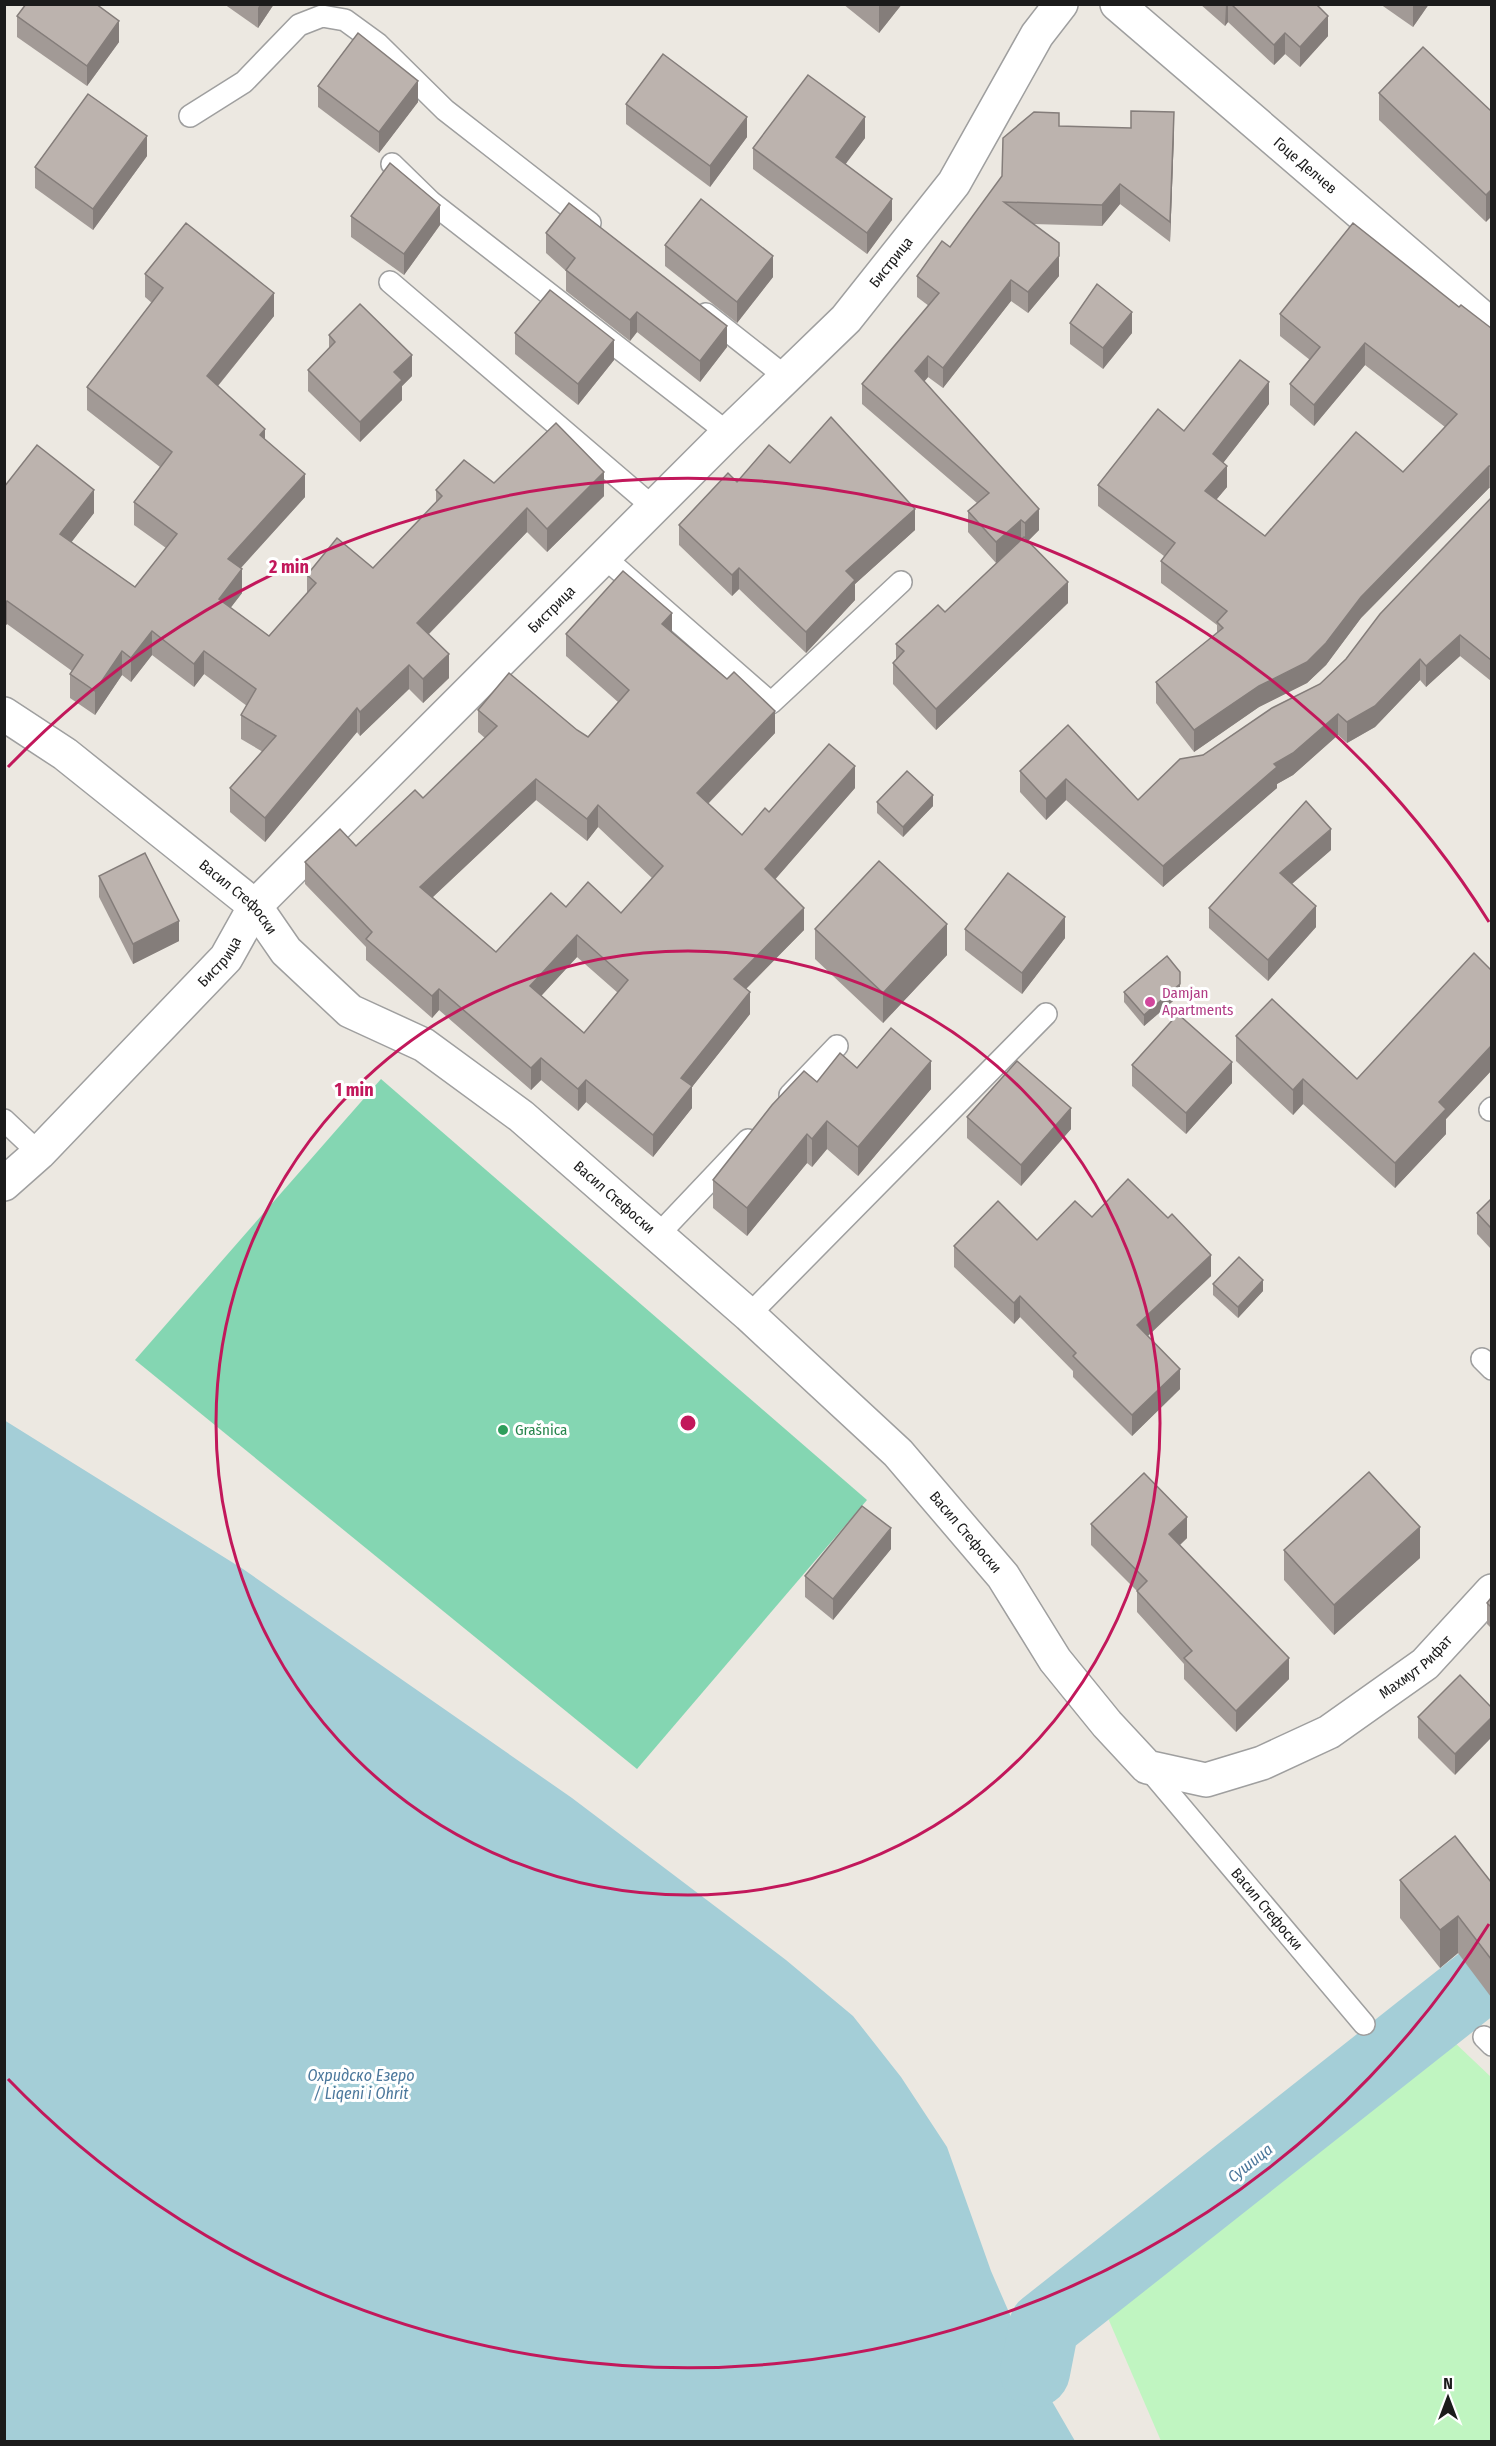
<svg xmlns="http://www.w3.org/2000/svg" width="1496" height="2446" font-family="'Fira Sans Condensed',sans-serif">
<rect width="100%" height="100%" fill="#ece8e1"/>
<polygon fill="#c0f5c1" points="1453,2041 1491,2077 1491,2441 1161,2441 1101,2302"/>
<polygon fill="#84d6b2" points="381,1079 867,1500 637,1769 135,1360"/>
<polygon fill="#a4ced7" points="4,1420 243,1569 572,1798 786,1960 853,2016 901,2077 947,2147 991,2271 1035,2372 1075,2441 5,2441"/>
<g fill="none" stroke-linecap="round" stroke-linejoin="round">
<polyline stroke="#a4ced7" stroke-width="70" points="1035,2372 1044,2326 1492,1972"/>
<g stroke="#9f9f9f" stroke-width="24">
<g id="service">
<polyline points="190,116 244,82 299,25 322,16 345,20 378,44 445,110 590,223"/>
<polyline points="392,164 431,202 728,433"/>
<polyline points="390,282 653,507"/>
<polyline points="706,314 786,377"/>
<polyline points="604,557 771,703 901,582"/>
<polyline points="790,1095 837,1046"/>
<polyline points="1490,1110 1492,1108"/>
<polyline points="4,1120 39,1153"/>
<polyline points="658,1235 748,1140"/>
<polyline points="749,1315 1046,1014"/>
<polyline points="1482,1359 1492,1369"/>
<path id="s1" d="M1147 1767 1364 2024"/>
<polyline points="1484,2037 1492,2045"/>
</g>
</g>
<g stroke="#9f9f9f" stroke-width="36">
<g id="minor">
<path id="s2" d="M1117 4 1492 326"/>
<path id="s3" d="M4 714 65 754 255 906 286 951 350 1011 424 1045 521 1116 749 1315 898 1453 1003 1576 1055 1660 1107 1724 1147 1767 1206 1780 1262 1763 1329 1732 1425 1664 1492 1591"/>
<path id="s4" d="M4 1184 39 1153 226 958 255 906 728 433 846 319 954 183 1037 35 1061 4"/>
</g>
</g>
<use href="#service" stroke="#fff" stroke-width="21"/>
<use href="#minor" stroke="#fff" stroke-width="33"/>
</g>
<g fill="#a29a96" fill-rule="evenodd">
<polygon points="224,4 274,4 258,28"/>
<polygon points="843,4 902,4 879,33"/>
<polygon points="1200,4 1316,4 1328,36 1300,67 1285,54 1274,65 1228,22 1225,26"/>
<polygon points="1380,4 1429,4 1413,27"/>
<polygon points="17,16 119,42 87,86 17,37"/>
<polygon points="318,86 418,102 379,153 318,107"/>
<polygon points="1379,93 1491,111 1486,222 1379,120"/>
<polygon points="626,104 747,137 710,187 626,124"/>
<polygon points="1059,126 1174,133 1170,242 1120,204 1102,226 1033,224 1059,276 1028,313 1011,301 943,388 928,377 924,382 1039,530 1028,541 1068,603 936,730 893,684 893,663 896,660 896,644 945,612 1016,545 996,563 968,532 968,511 977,503 862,404 862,384 929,306 917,297 917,276 950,247"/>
<polygon points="865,138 845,164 892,220 867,254 753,169 753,148"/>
<polygon points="147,156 93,230 35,188 35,167"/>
<polygon points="351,216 440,225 404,275 351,237"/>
<polygon points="546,233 727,347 700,382 637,332 630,341 566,291 566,271 546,253"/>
<polygon points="665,245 773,277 737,323 665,266"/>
<polygon points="145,274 274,316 218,386 265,439 305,497 241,568 242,593 230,608 269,636 307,594 307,575 373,568 436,503 436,490 494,483 604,496 547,552 527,532 429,634 449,678 423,703 409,689 360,736 357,732 265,842 230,812 230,788 263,752 241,739 241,715 247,706 204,674 194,687 152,655 131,682 122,675 95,715 70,698 70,674 72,671 7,624 4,627 4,487 94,513 71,542 135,587 166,548 134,525 134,502 160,467 87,410 87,387 152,303 145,297"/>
<polygon points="1459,307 1491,328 1491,488 1489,488 1361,618 1326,665 1307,683 1259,707 1194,752 1156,703 1156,682 1217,633 1217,625 1161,583 1161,561 1164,556 1098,506 1098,485 1184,431 1269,404 1223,463 1227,487 1216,500 1265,536 1403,472 1445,427 1365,365 1314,426 1290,405 1290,384 1310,360 1280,336 1280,314"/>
<polygon points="1070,323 1132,333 1103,369 1070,344"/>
<polygon points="515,333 614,360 578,405 515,354"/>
<polygon points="329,335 412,376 402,386 402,400 360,442 308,391 308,370 329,349"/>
<polygon points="790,463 915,530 855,584 855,600 806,653 739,589 732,596 679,545 679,525 737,482"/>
<polygon points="1491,498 1491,681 1460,656 1426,687 1420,680 1375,727 1347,743 1338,735 1293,775 1277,784 1277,788 1163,887 1066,800 1046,820 1020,792 1020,771 1068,725 1138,800 1203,755 1320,684 1346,659"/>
<path d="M672 632 775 733 708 804 742 835 769 812 855 788 775 879 804 930 746 989 750 1014 692 1087V1108L653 1157 586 1102 578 1111 541 1080 531 1090 439 1010 432 1018 366 960V947L305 884V862L356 846 423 798 485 738 478 732V710L577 730 588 737 618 702 566 656V634ZM536 800 587 841 598 827 652 878 621 913 566 907 496 952 433 897ZM577 957 618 993 584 1033 541 996Z"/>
<polygon points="877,802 933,806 903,837 877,813"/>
<polygon points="1331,850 1292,884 1316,927 1268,981 1209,928 1209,908"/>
<polygon points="99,876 179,941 133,964 99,897"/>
<polygon points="815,929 947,955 883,1023 815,959"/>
<polygon points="965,929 1065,938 1022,994 965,950"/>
<polygon points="1491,970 1491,1071 1446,1119 1446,1134 1395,1188 1303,1104 1293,1115 1236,1061 1236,1036 1357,1079"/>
<polygon points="1124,992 1180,995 1144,1026 1124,1002"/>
<polygon points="1132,1065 1232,1083 1186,1134 1132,1086"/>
<polygon points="857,1068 931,1089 858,1176 827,1149 812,1167 807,1163 747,1236 713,1208 713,1180 817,1082"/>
<polygon points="967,1117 1071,1129 1021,1186 967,1138"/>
<polygon points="1491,1199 1491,1249 1477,1234 1477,1213"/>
<polygon points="1092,1217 1211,1276 1148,1336 1180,1389 1132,1436 1073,1377 1073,1371 1020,1317 1014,1324 954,1267 954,1246 1037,1240"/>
<polygon points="1213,1284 1263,1291 1238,1318 1213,1295"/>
<polygon points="1091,1524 1187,1538 1180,1545 1289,1679 1236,1732 1184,1679 1184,1664 1137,1612 1137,1591 1091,1545"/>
<polygon points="891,1549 833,1620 805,1597 805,1576"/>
<polygon points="1284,1550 1420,1558 1334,1635 1284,1580"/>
<polygon points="1491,1598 1491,1628 1487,1624 1487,1603"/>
<polygon points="1460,1675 1455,1775 1418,1738 1418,1717"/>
<polygon points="1400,1880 1491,1882 1491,1997 1458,1953 1440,1968 1400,1918"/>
</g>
<g fill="#847d7a">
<polygon points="260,4 274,4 258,28 258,8"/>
<polygon points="879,4 902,4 879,33"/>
<polygon points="1226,4 1228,4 1228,22 1225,26"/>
<polygon points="1413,4 1429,4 1413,27"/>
<polygon points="1328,16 1328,36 1300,67 1300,47"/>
<polygon points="119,21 119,42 87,86 87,66"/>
<polygon points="1285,33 1285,54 1274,65 1274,45"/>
<polygon points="418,81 418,102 379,153 379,132"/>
<polygon points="1174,112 1174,133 1170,242 1170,222"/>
<polygon points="747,117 747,137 710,187 710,166"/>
<polygon points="865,117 865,138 836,177 836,157"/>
<polygon points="147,136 147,156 93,230 93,209"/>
<polygon points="6,177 6,198 4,200 4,179"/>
<polygon points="1120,184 1120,204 1102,226 1102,205"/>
<polygon points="1491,190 1491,217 1486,222 1486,195"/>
<polygon points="892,199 892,220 867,254 867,233"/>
<polygon points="440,205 440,225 404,275 404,254"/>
<polygon points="773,256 773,277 737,323 737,302"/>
<polygon points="1059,256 1059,276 1028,313 1028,292"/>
<polygon points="1011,280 1011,301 943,388 943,368"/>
<polygon points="274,293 274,316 207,399 207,376"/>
<polygon points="637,312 637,332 630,341 630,320"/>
<polygon points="1132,312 1132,333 1103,369 1103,348"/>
<polygon points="727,326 727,347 700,382 700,361"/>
<polygon points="614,340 614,360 578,405 578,384"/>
<polygon points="1365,343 1365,365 1314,426 1314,405"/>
<polygon points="412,355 412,376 402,386 402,400 360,442 360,422 394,372"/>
<polygon points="928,356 928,377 915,392 915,371"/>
<polygon points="1269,382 1269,404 1213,476 1213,454"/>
<polygon points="265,429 265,453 260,435"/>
<polygon points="1227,466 1227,487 1205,513 1205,491"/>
<polygon points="1489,466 1489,488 1361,618 1326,665 1307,683 1259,707 1194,752 1194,730 1361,597"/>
<polygon points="604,472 604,496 547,552 547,529"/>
<polygon points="305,474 305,497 228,582 228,559"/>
<polygon points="94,490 94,513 60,557 60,534"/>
<polygon points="527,508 527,532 417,646 417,623"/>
<polygon points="915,509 915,530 855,584 855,600 806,653 806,632 846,571"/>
<polygon points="1039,509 1039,530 1025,544 1025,523"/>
<polygon points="1021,520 1021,541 996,563 996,542"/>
<polygon points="739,568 739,589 732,596 732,575"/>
<polygon points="242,569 242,593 219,623 219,599"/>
<polygon points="1068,582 1068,603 936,730 936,709"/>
<polygon points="7,601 7,624 4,627 4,604"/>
<polygon points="672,613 672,635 662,624"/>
<polygon points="152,631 152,655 131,682 131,658"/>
<polygon points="1460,635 1460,656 1426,687 1426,666"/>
<polygon points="122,651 122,675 95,715 95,691"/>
<polygon points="204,651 204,674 194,687 194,664"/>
<polygon points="449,654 449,678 423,703 423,679"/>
<polygon points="1420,659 1420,680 1375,727 1347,743 1347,722"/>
<polygon points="409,665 409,689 360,736 360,712"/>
<polygon points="357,708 357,732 265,842 265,818"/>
<polygon points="775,711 775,733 697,815 697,793"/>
<polygon points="1338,714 1338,735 1293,775 1277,784 1277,788 1163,887 1163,866 1274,764"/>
<polygon points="855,766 855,788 765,891 765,869"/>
<polygon points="536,779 536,800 420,909 420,887"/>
<polygon points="1066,779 1066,800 1046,820 1046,799"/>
<polygon points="933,795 933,806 903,837 903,827"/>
<polygon points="598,805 598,827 587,841 587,819"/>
<polygon points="1331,829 1331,850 1280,894 1280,873"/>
<polygon points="1316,906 1316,927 1268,981 1268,960"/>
<polygon points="804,908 804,930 734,1001 734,979"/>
<polygon points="1065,917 1065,938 1022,994 1022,973"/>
<polygon points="179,921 179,941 133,964 133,944"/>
<polygon points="947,924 947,955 883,1023 883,993"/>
<polygon points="577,935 577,957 530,1008 530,986"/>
<polygon points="1180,984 1180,995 1144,1026 1144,1015"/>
<polygon points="439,989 439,1010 432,1018 432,996"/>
<polygon points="750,992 750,1014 692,1087 692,1108 653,1157 653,1135 681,1078"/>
<polygon points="1491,1046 1491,1071 1446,1119 1446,1134 1395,1188 1395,1163 1439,1102"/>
<polygon points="541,1058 541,1080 531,1090 531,1068"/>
<polygon points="931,1061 931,1089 858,1176 858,1147"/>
<polygon points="1232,1062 1232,1083 1186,1134 1186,1113"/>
<polygon points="1303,1079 1303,1104 1293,1115 1293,1090"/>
<polygon points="586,1080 586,1102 578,1111 578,1089"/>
<polygon points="1071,1108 1071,1129 1021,1186 1021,1165"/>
<polygon points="827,1121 827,1149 812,1167 812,1139"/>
<polygon points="807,1134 807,1163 747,1236 747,1208"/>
<polygon points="1211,1255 1211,1276 1137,1346 1137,1325"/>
<polygon points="1263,1280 1263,1291 1238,1318 1238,1307"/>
<polygon points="1020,1296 1020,1317 1014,1324 1014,1303"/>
<polygon points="1180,1369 1180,1389 1132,1436 1132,1415"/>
<polygon points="1187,1517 1187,1538 1169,1555 1169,1534"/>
<polygon points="1420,1527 1420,1558 1334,1635 1334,1605"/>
<polygon points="891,1528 891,1549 833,1620 833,1599"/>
<polygon points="1289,1658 1289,1679 1236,1732 1236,1711"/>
<polygon points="1491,1718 1491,1738 1455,1775 1455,1754"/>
<polygon points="1458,1916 1458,1953 1440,1968 1440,1930"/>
</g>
<g fill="#bcb3ae" stroke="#847d7a" stroke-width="1.5" fill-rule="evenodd">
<polygon points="26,4 96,4 119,21 87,66 17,16"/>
<polygon points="1231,4 1316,4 1328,16 1300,47 1285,33 1274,45"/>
<polygon points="358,33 418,81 379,132 318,86"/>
<polygon points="1423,47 1491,111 1491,190 1486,195 1379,93"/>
<polygon points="663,54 747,117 710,166 626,104"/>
<polygon points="808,75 865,117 836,157 892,199 867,233 753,148"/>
<polygon points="88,94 147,136 93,209 35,167"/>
<polygon points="1131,111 1174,112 1170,222 1120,184 1102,205 1004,202 1059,243 1059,256 1028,292 1011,280 943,368 928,356 915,371 1039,509 1025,523 1021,520 996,542 968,511 989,493 862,384 939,293 917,276 942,241 950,247 1002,176 1003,138 1034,112 1059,113 1059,126 1131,128"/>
<polygon points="390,163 440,205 404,254 351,216"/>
<polygon points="701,199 773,256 737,302 665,245"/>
<polygon points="569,203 727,326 700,361 637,312 630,320 566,270 575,258 546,233"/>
<polygon points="186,223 274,293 207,376 265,429 260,435 305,474 228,559 242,569 219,599 269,636 316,583 307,575 337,538 373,568 442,496 436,490 464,460 494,483 556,423 604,472 547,529 527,508 417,623 449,654 423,679 409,665 360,712 357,708 265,818 230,788 276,736 241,715 256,689 204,651 194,664 152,631 131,658 122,651 95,691 70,674 83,655 7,601 4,604 4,487 37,445 94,490 60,534 135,587 177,534 134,502 172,452 87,387 163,288 145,274"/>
<polygon points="1353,223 1459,307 1461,305 1491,328 1491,466 1489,466 1361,597 1326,643 1307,662 1259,686 1194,730 1156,682 1223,628 1217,622 1227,611 1161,561 1175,543 1098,485 1158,409 1184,431 1240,360 1269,382 1213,454 1227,466 1205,491 1265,536 1356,432 1403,472 1457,414 1365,343 1314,405 1290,384 1320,347 1280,314"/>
<polygon points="1097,284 1132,312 1103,348 1070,323"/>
<polygon points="550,290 614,340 578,384 515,333"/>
<polygon points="360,304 412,355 394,372 402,380 360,422 308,370 335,342 329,335"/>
<polygon points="831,417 915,509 846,571 855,580 806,632 739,568 732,575 679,525 728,473 737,482 769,445 790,463"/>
<polygon points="1491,498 1491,660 1460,635 1426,666 1420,659 1375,706 1347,722 1338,714 1293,753 1274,764 1277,767 1163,866 1066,779 1046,799 1020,771 1068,725 1138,800 1180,759 1203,755 1272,708 1320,684 1346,659 1380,614"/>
<polygon points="1024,537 1068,582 936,709 893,663 904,651 896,644 938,605 945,612"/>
<path d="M623 571 672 613 662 624 727 679 734 672 775 711 697 793 742 835 765 808 769 812 829 744 855 766 765 869 804 908 734 979 750 992 681 1078 692 1086 653 1135 586 1080 578 1089 541 1058 531 1068 439 989 432 996 366 939 372 932 305 862 340 829 356 846 415 790 423 798 497 726 478 710 509 673 577 730 588 737 629 690 566 634ZM536 779 587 819 598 805 663 866 621 913 588 882 566 907 551 893 496 952 420 887ZM577 935 628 980 584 1033 530 986Z"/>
<polygon points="907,771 933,795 903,827 877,802"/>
<polygon points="1306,801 1331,829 1280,873 1316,906 1268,960 1209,908"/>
<polygon points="145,853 179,921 133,944 99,876"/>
<polygon points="879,861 947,924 883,993 815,929"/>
<polygon points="1008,873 1065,917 1022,973 965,929"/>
<polygon points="1474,953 1491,970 1491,1046 1439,1102 1446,1109 1395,1163 1303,1079 1293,1090 1236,1036 1272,999 1357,1079"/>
<polygon points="1167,956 1180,972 1180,984 1144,1015 1124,992"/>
<polygon points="1178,1014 1232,1062 1186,1113 1132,1065"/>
<polygon points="891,1028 931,1061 858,1147 827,1121 812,1139 807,1134 747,1208 713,1180 772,1105 804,1071 817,1082 840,1053 857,1068"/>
<polygon points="1017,1061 1071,1108 1021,1165 967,1117"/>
<polygon points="1128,1179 1168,1218 1172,1214 1211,1255 1137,1325 1180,1369 1132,1415 1073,1356 1076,1353 1020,1296 1014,1303 954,1246 998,1201 1037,1240 1075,1201 1092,1217"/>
<polygon points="1491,1199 1491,1228 1477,1213"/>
<polygon points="1239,1257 1263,1280 1238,1307 1213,1284"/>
<polygon points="1369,1472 1420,1527 1334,1605 1284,1550"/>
<polygon points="1144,1473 1187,1517 1169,1534 1289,1658 1236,1711 1184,1658 1192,1651 1137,1591 1147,1581 1091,1524"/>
<polygon points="862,1506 891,1528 833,1599 805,1576"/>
<polygon points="1491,1598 1491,1607 1487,1603"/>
<polygon points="1460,1675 1491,1707 1491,1718 1455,1754 1418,1717"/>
<polygon points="1455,1836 1491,1882 1491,1959 1458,1916 1440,1930 1400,1880"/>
</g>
<g fill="none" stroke="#c2185b" stroke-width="3">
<circle cx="688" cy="1423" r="472"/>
<path d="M1489 1924A945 945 0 0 1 8 2079M8 767A945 945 0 0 1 1489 922"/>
</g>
<circle fill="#d1479c" stroke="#fff" stroke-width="2" cx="1150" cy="1002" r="6"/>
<circle fill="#2e9e5b" stroke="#fff" stroke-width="2" cx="503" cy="1430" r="6"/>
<g text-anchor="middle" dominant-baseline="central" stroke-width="6" stroke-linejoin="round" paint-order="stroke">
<g font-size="15" fill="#1b1b1b" stroke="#fff">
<text stroke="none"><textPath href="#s2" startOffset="248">Гоце Делчев</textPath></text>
<text stroke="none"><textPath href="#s4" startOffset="1282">Бистрица</textPath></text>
<text stroke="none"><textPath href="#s4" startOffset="796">Бистрица</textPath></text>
<text stroke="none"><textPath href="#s3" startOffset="298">Васил Стефоски</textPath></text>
<text stroke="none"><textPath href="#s4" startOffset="310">Бистрица</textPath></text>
<text stroke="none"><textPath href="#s3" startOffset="784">Васил Стефоски</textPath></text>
<text stroke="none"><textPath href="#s3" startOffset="1270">Васил Стефоски</textPath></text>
<text stroke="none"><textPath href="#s3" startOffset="1869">Махмут Рифат</textPath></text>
<text stroke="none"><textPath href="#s1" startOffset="186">Васил Стефоски</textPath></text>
</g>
<g font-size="15" fill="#b23c85" stroke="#fff" text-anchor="start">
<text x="1162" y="993">Damjan<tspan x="1162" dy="17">Apartments</tspan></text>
</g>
<g font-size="15" fill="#27864d" stroke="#fff" text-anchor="start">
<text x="515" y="1430">Grašnica</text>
</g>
<g font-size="16" font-style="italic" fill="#4c789c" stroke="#fff">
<text x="361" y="2075">Охридско Езеро<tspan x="361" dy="18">/ Liqeni i Ohrit</tspan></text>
<text transform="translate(1250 2163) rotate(-38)">Сушица</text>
</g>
</g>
<circle cx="688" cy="1423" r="9" fill="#c2185b" stroke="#fff" stroke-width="3"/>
<g font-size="18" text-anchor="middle" font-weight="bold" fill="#c2185b" stroke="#fff" stroke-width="6" stroke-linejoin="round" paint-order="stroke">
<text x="289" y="573">2 min</text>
<text x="354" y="1096">1 min</text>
</g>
<rect width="1496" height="2446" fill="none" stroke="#1b1b1b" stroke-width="12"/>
<g transform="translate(1448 2398)" stroke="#ffffff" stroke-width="4.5" paint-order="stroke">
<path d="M0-4.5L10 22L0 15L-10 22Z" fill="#1b1b1b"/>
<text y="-9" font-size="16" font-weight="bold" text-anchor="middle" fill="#1b1b1b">N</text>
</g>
</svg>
